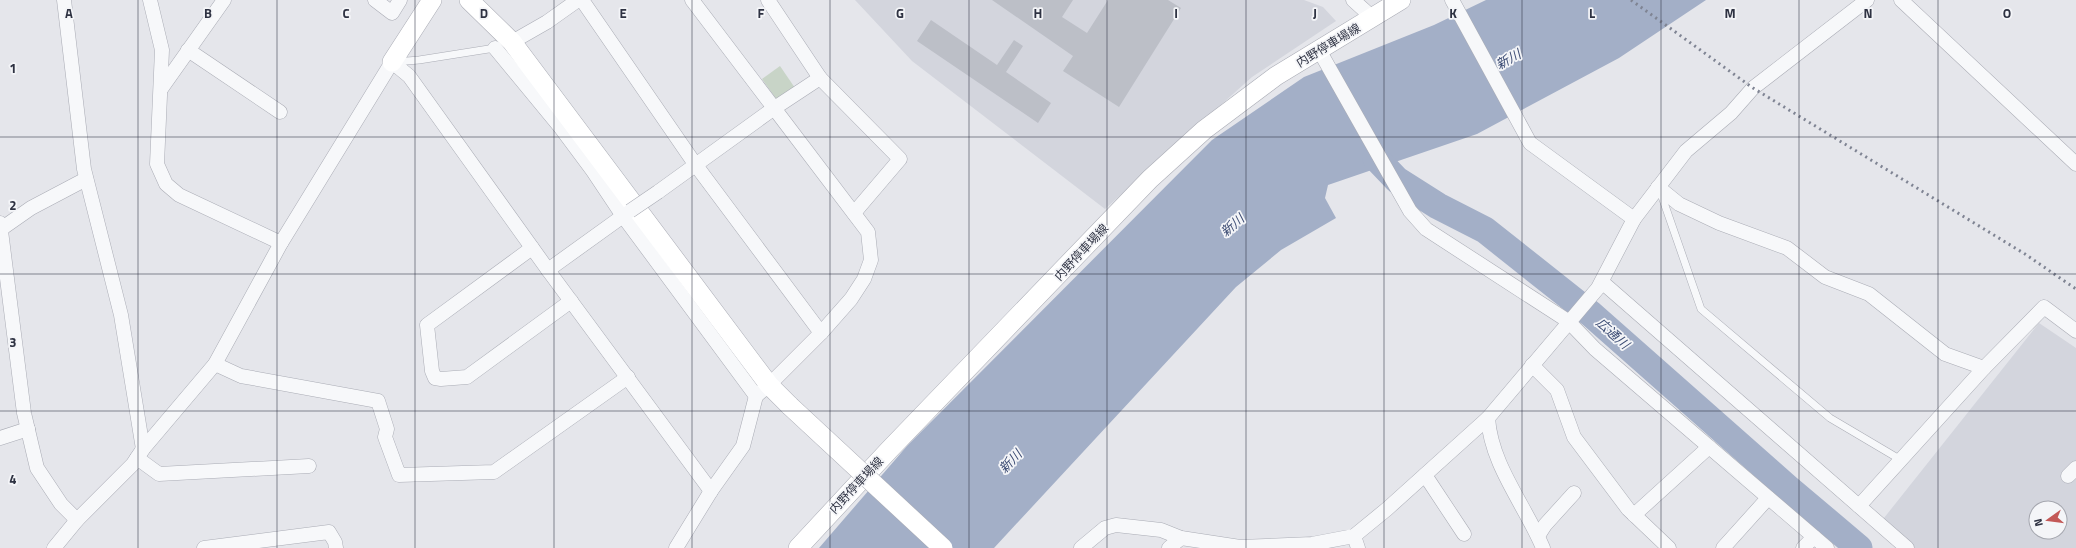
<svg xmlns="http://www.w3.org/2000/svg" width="2076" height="548" font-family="'Titillium Web','Noto Sans JP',sans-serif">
<rect width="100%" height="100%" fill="#e5e6eb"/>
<g fill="#d3d5dd" fill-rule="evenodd">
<polygon points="855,0 1304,0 1323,7 1336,21 1252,77 1105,209 912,61"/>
<path d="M2039 323 2076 348V548H1908L1880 523ZM2036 508H2060V532H2036Z"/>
</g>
<polygon fill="#c8d4c7" points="780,66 795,88 777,100 762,79"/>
<polygon fill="#a3afc7" points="1486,0 1706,0 1619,58 1477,134 1328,185 1325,198 1336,218 1281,250 1236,287 994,548 819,548 907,446 1212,140 1304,77 1434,25"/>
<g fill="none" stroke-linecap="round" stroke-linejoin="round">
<polyline stroke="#a3afc7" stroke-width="27" points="1376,158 1397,180 1438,206 1485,230 1591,314 1788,488 1859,548"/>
</g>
<g fill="#bcbfc7">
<polygon points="992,0 1073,0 1062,17 1087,33 1108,0 1168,0 1181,8 1119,107 1063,71 1073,56"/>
<polygon points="931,20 997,65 1014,40 1023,46 1006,72 1051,103 1038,123 917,41"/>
</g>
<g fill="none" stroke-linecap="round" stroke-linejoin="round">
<g stroke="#aaacb5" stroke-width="8">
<g id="lane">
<polyline points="395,62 419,60 495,48"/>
<polyline points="1660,191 1701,309 1830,418 1901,460"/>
</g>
</g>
<g stroke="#aaacb5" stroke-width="15">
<g id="street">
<polyline points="64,0 84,169 121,315 143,449"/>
<polyline points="150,0 162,50 157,164 166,184 179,195 281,243"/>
<polyline points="375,0 392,13 400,0"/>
<polyline points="582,0 695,164 821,333"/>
<polyline points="768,0 820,78"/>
<polyline points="1353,0 1373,18"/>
<polyline points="1452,0 1530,143 1634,219"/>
<polyline points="1901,0 2076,164"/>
<polyline points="512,42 547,22 578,0"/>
<polyline points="495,48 561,128 593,171 623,216 756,396"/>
<polyline points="188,50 280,112"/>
<polyline points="1319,50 1410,211 1426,229 1568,321 1595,349 1827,548"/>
<polyline points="161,89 224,0"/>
<polyline points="1658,187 1679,204 1719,223 1787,248 1825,277 1869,294 1945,354 1984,368"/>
<polyline points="658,192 773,109 820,78 900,159 854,213"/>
<polyline points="0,223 24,413 37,468 61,504 77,520"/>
<polyline points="1,229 31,208 86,179"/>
<polyline points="532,248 427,325 432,371 435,378 441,379 467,377 571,301"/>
<polyline points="548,270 630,211"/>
<polyline points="1602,282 1907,548"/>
<polyline points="215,364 241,376 378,401 387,429 385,437 399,475 494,472 628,377"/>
<polyline points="1532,365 1557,390 1574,437 1628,509 1669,548"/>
<path d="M1488 418C1491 465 1525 505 1543 548"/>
<polyline points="0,438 28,429"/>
<polyline points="137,458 159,474 309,466"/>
<polyline points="1425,475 1464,534"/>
<polyline points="2068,476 2076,468"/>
<polyline points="1859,506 1984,368 2044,307 2076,331"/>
<polyline points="1634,515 1709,447"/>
<polyline points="1354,536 1358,548"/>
<polyline points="1538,536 1545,525 1574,493"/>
<polyline points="54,548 77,520 133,464 143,449 215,364 281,243 392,62 409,76 548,270 711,491"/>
<polyline points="204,548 329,532 335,542 336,548"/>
<polyline points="676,548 711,491 743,446 756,396 769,385 821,333 851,299 864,279 871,260 868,232 692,0"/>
<polyline points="1081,548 1105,528 1116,525 1161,530 1181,538 1240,547 1312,544 1354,536 1387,509 1488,418 1598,288 1634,219 1686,151 1731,113 1753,88 1867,0"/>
<polyline points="1169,548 1181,538"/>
<polyline points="1723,548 1768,498"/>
<polyline points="1803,548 1814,537"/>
</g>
</g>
<g stroke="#aaacb5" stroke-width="20">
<g id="secondary">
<polyline points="469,0 512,42 769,385 790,406"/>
<polyline points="392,62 432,0"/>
<polyline points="798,548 889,450 1150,179 1204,130 1276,76 1401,0"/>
</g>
</g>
<use href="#lane" stroke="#f7f8fa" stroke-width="7"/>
<use href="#street" stroke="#f7f8fa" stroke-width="14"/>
<use href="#secondary" stroke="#fff" stroke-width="19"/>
<polyline stroke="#7f8493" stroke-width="3" stroke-dasharray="2 4" stroke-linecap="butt" points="1631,0 1753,88 2025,254 2076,289"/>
<g stroke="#aaacb5" stroke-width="15" stroke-linecap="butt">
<polyline id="street-bridge" points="630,211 658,192"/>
</g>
<g stroke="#aaacb5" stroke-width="20" stroke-linecap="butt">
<polyline id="secondary-bridge" points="790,406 943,548"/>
</g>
<use href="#street-bridge" stroke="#f7f8fa" stroke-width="14"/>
<use href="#secondary-bridge" stroke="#fff" stroke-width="19"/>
</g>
<path fill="none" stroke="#2e3242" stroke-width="1" stroke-opacity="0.55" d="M138 0V548M277 0V548M415 0V548M554 0V548M692 0V548M830 0V548M969 0V548M1107 0V548M1246 0V548M1384 0V548M1522 0V548M1661 0V548M1799 0V548M1938 0V548M0 137H2076M0 274H2076M0 411H2076"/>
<g text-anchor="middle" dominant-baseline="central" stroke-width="3.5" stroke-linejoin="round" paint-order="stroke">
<g font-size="12" fill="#2e3242" stroke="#f4f5f8">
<text transform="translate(1328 45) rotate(-31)">内野停車場線</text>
<text transform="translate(1081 252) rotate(-47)">内野停車場線</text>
<text transform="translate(856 485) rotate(-47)">内野停車場線</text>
</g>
<g font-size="13" font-style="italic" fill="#3b4b73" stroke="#f4f5f8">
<text transform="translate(1508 59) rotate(-29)">新川</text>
<text transform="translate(1232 225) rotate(-41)">新川</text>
<text transform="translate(1613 333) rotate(42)">広通川</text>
<text transform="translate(1010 461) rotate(-47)">新川</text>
</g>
</g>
<g font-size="13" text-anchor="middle" font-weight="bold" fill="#2e3242" stroke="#f4f5f8" stroke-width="3.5" stroke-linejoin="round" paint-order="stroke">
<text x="69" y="18">A</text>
<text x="208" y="18">B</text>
<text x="346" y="18">C</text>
<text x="484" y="18">D</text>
<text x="623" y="18">E</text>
<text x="761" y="18">F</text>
<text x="900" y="18">G</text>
<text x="1038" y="18">H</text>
<text x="1176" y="18">I</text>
<text x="1315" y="18">J</text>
<text x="1453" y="18">K</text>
<text x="1592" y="18">L</text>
<text x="1730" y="18">M</text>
<text x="1868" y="18">N</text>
<text x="2007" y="18">O</text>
<text x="13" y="73">1</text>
<text x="13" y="210">2</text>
<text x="13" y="347">3</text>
<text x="13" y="484">4</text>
</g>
<g transform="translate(2048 520) rotate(256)"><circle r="19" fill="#f4f5f8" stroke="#a5a7af"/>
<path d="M0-3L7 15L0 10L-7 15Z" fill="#c35857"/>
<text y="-6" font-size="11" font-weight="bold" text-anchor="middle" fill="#2e3242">N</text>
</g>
</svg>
